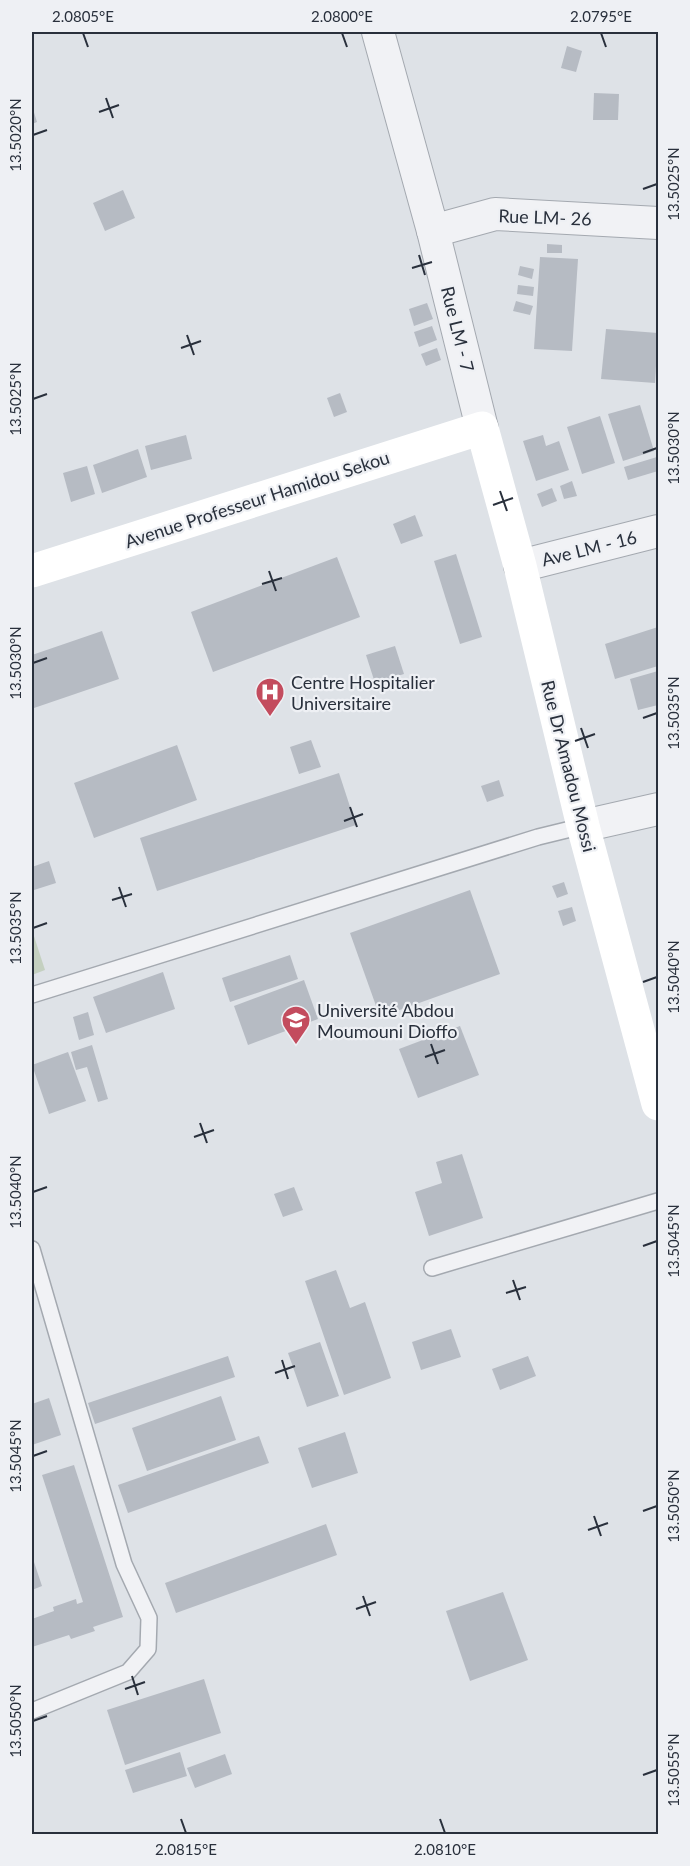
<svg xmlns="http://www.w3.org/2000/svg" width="690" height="1866" font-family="Lato,sans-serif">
<rect width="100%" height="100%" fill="#dee2e7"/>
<polygon fill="#c4d0c0" points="32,930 45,970 32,975"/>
<g fill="#b6bbc3">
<polygon points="567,46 582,51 576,72 561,68"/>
<polygon points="594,93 619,94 618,120 593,120"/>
<polygon points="32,106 37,122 32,124"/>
<polygon points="123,190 135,218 105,231 93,203"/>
<polygon points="547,244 562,245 562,253 547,253"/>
<polygon points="540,257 578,259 572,351 534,349"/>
<polygon points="520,266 534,269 532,279 518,275"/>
<polygon points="518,285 534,287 533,296 517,294"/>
<polygon points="516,301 533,306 530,315 513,311"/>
<polygon points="427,303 433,319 414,326 409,309"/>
<polygon points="432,326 437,340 419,347 414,332"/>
<polygon points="606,329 658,333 655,383 601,379"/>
<polygon points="437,348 441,360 426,366 421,354"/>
<polygon points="340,393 347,412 334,417 327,398"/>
<polygon points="640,405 654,451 623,461 608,414"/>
<polygon points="600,416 615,463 582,474 567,427"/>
<polygon points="186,435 192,459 151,470 145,446"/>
<polygon points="543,435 546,446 559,441 569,470 536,481 523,441"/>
<polygon points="138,449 147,477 102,493 93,465"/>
<polygon points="657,457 658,471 628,480 624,467"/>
<polygon points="87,466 95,494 71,502 63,473"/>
<polygon points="572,481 577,496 564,499 560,486"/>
<polygon points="552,488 557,501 542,507 537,494"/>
<polygon points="415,515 423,536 401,544 393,524"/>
<polygon points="456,554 482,637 460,644 434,561"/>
<polygon points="337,557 360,617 213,672 191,612"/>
<polygon points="658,627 658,666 615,679 605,644"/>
<polygon points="102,631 119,679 34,708 32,700 32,655"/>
<polygon points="395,646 404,674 375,683 366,655"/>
<polygon points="658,671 658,705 638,710 630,679"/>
<polygon points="311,740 321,767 299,774 290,747"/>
<polygon points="177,745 197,800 94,838 74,783"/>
<polygon points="339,773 356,825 157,891 140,838"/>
<polygon points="499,780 504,796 487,802 481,786"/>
<polygon points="49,861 56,883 34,890 32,884 32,867"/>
<polygon points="564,882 568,894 557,898 552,886"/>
<polygon points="470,890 500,974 380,1017 350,933"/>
<polygon points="572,907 576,921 563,926 558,911"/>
<polygon points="290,955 298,979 230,1002 222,978"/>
<polygon points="163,972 175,1009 106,1033 93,997"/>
<polygon points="304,980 318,1019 248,1045 234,1006"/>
<polygon points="88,1012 94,1035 79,1040 73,1017"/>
<polygon points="460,1026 479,1075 418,1098 399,1049"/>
<polygon points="92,1045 108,1099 98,1102 87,1067 76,1070 71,1052"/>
<polygon points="68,1052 86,1101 49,1114 32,1065"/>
<polygon points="462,1154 483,1218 429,1236 415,1192 442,1183 436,1162"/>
<polygon points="294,1187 303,1210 283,1217 274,1194"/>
<polygon points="336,1270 350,1308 365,1302 391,1378 344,1395 305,1281"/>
<polygon points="451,1329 461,1357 421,1370 412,1342"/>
<polygon points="320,1342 339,1396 307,1407 288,1353"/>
<polygon points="228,1356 235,1377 95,1424 88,1403"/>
<polygon points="528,1356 536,1376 500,1390 492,1369"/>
<polygon points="221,1396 236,1440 147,1471 132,1428"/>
<polygon points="49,1398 61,1435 32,1445 32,1404"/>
<polygon points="345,1432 358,1473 312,1488 298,1448"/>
<polygon points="259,1436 269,1463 128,1513 118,1485"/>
<polygon points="74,1465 123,1617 93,1627 95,1631 71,1639 69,1635 32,1647 32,1619 54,1611 53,1607 76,1599 77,1604 83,1602 42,1475"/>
<polygon points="326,1524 337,1555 176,1613 165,1583"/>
<polygon points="32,1556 42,1586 32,1590"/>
<polygon points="503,1592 528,1660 470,1681 446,1611"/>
<polygon points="204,1679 221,1733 125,1765 107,1710"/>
<polygon points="180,1752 187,1776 133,1793 125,1770"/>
<polygon points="225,1754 232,1774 195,1788 187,1768"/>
</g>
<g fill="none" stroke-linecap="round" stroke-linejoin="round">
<g stroke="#a4a9b0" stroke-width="18">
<g id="lane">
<polyline points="32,995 538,837 583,826"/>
<polyline points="32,1249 124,1564 149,1618 148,1649 128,1672 32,1711"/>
<polyline points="432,1268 658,1201"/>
</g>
</g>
<g stroke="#a4a9b0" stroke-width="34">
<g id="street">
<polyline points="378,32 433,231 482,428"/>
<polyline points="433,231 495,214 658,223"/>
<polyline points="520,566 658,531"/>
<polyline points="583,826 658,809"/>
</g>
</g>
<use href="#lane" stroke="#f1f2f5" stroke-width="15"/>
<use href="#street" stroke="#f1f2f5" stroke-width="32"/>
<polyline stroke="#fff" stroke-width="33" points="32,571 482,428 520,566 583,826 658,1104"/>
</g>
<path fill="none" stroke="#29303c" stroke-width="2" d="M83 33 88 47M342 33 347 47M601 33 606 47M106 98 113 118M99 112 119 105M33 135 47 130M643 189 657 184M419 255 425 275M412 268 432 262M187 335 194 355M181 348 201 341M33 399 47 394M643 453 657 448M500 491 507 511M493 505 513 498M269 571 276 591M262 584 282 578M33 663 47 658M643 718 657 713M581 728 588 748M575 741 595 734M350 807 357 827M344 821 363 814M119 887 126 907M112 900 132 894M33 928 47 923M643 982 657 977M431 1044 438 1064M425 1057 445 1050M200 1123 207 1143M194 1137 214 1130M33 1192 47 1187M643 1246 657 1241M513 1280 520 1300M506 1293 526 1287M282 1360 288 1379M275 1373 295 1366M33 1456 47 1451M643 1511 657 1506M594 1516 601 1536M588 1530 608 1523M363 1596 370 1616M356 1609 376 1602M132 1676 138 1695M125 1689 145 1682M33 1721 47 1716M643 1775 657 1770M181 1819 186 1833M440 1819 445 1833"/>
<defs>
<g id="hospital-pin" transform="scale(1.5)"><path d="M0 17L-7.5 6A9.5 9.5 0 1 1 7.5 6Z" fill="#c34c5e" stroke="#eef0f4"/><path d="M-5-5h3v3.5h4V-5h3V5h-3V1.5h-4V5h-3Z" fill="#fff"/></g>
<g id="university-pin" transform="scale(1.5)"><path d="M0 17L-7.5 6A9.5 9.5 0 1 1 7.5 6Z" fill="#c34c5e" stroke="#eef0f4"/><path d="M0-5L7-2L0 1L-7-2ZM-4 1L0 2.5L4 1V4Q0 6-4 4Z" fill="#fff"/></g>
</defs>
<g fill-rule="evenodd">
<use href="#hospital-pin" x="270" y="692"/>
<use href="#university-pin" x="296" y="1020"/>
</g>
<g text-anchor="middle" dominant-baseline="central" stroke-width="4.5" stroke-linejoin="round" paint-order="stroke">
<g font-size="18" fill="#29303c" stroke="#eef0f4">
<text transform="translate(545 217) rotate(2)">Rue LM- 26</text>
<text transform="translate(458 329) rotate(76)">Rue LM - 7</text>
<text transform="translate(257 499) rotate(-18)">Avenue Professeur Hamidou Sekou</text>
<text transform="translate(589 548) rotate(-14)">Ave LM - 16</text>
<text transform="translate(569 766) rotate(76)">Rue Dr Amadou Mossi</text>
</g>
<g font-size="18" fill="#29303c" stroke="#eef0f4" text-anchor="start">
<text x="291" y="682">Centre Hospitalier<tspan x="291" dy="21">Universitaire</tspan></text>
<text x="317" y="1010">Université Abdou<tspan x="317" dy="21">Moumouni Dioffo</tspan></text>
</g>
</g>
<rect width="690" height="1866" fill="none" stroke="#eef0f4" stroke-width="66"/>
<rect x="33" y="33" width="624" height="1800" fill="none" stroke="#29303c" stroke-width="2"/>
<g font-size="15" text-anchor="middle" fill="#29303c">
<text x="83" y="22">2.0805°E</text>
<text x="342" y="22">2.0800°E</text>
<text x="601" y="22">2.0795°E</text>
<text transform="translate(16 135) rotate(-90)" y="5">13.5020°N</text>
<text transform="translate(674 184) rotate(-90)" y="5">13.5025°N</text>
<text transform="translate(16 399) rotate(-90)" y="5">13.5025°N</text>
<text transform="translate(674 448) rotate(-90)" y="5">13.5030°N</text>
<text transform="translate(16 663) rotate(-90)" y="5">13.5030°N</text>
<text transform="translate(674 713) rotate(-90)" y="5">13.5035°N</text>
<text transform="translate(16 928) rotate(-90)" y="5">13.5035°N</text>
<text transform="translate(674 977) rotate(-90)" y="5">13.5040°N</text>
<text transform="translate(16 1192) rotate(-90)" y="5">13.5040°N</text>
<text transform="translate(674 1241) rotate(-90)" y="5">13.5045°N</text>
<text transform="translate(16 1456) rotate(-90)" y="5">13.5045°N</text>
<text transform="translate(674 1506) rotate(-90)" y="5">13.5050°N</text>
<text transform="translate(16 1721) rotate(-90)" y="5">13.5050°N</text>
<text transform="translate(674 1770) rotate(-90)" y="5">13.5055°N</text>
<text x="186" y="1855">2.0815°E</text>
<text x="445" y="1855">2.0810°E</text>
</g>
</svg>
